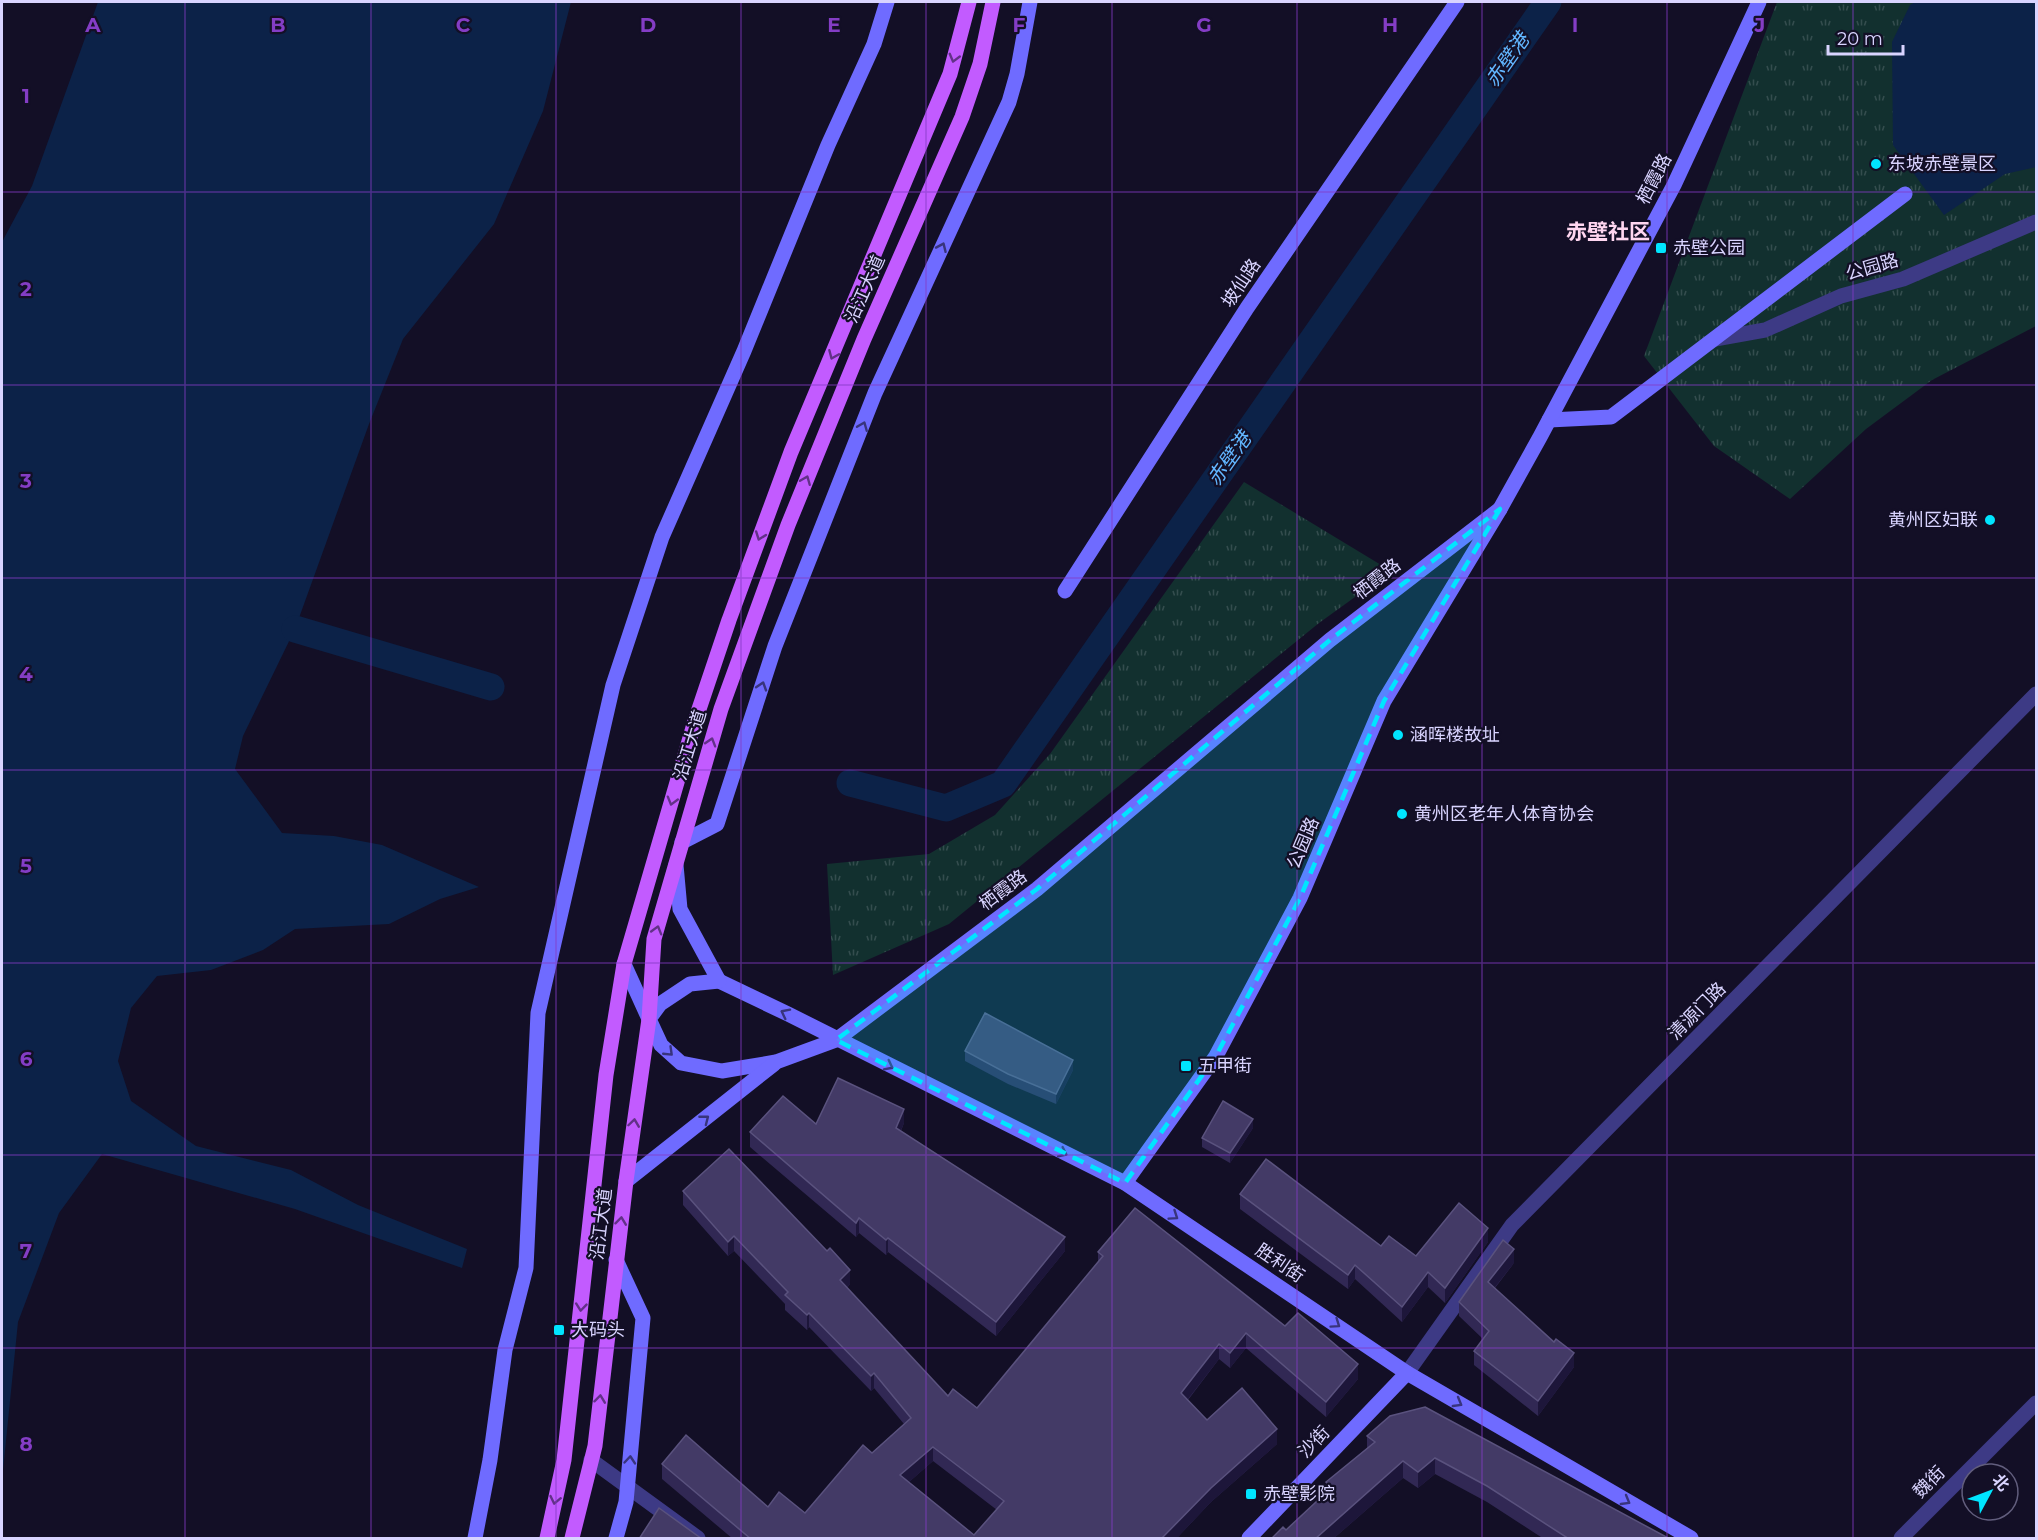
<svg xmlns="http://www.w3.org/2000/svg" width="2038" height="1540" font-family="Montserrat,'Noto Sans SC',sans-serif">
<defs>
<pattern id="grass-tufts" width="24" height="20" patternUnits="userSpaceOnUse" patternTransform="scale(1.5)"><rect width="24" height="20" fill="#12302f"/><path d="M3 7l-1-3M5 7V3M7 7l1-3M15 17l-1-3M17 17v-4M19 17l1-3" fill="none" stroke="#344d4e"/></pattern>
</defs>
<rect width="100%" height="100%" fill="#130f26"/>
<g fill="url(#grass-tufts)">
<polygon points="1777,2 2036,2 2036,326 1932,380 1866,429 1790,499 1714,446 1644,356"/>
<polygon points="1244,482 1391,571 1319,623 949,924 833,975 827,864 929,854 995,815 1050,754"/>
</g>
<g fill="#0c2248">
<polygon points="98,2 571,2 543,111 494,224 403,339 369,424 295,629 243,736 235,769 282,833 334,836 382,845 479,887 440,899 389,924 295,929 263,950 211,970 157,976 131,1008 118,1061 131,1101 196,1146 291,1170 358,1205 467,1249 462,1268 295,1209 102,1154 59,1213 18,1322 2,1480 2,242 32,186"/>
<polygon points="1915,2 2036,2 2036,167 2005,174 1944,215 1893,145 1892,42 1910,5"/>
</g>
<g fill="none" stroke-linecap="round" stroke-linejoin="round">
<g stroke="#0c2248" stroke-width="27">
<polyline points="295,629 491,687"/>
<polyline points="850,783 946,808 1003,784 1548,2"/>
</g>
<g stroke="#3d3a85" stroke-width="15">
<polyline points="1715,339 1765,330 1841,296 1903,279 2036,222"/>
<polyline points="1407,1373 1512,1225 2036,694"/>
<polyline points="591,1460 698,1538"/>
<polyline points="1901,1538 2036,1403"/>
</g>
<g stroke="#6f6bff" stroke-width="15">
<polyline points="1549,420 1611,417 1905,194"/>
<polyline points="1500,509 1330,640 1037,889 836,1040 776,1062 722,1071 681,1063 661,1045 649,1019 660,1004 690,984 719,981 788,1014 1125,1183 1407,1373 1691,1538"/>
<polyline points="1065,591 1247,308 1457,2"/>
<polyline points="682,842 717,824 775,646 875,393 1009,102 1017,74 1030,2"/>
<polyline points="676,865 680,909 719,981"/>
<polyline points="624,964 649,1019"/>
<polyline points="626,1181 774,1064"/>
<polyline points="1125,1183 1216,1056 1300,898 1384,701 1500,509 1540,437 1674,185 1759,2"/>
<polyline points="616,1260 643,1318 626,1502 616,1538"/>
<polyline points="475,1538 490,1460 505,1350 526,1268 538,1013 613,685 662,537 744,351 828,145 874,44 887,2"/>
<polyline points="1249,1538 1407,1373"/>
</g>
<g stroke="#c25bff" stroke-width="15">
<polyline points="547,1538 564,1460 606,1075 624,964 694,724 729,620 791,452 950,74 969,2"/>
<polyline points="572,1538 595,1446 626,1181 649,1019 654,939 721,709 788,525 864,339 962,117 980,64 993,2"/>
</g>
</g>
<g fill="#312854" fill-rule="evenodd">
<polygon points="965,1051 1073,1070 1056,1104 1008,1084 965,1061"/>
<polygon points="904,1123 901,1131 1065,1251 996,1336 888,1252 886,1255 859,1233 856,1237 750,1147 750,1132 816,1124"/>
<polygon points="1253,1128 1230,1163 1202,1147 1202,1138"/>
<path d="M683 1191 850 1284 847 1288 948 1396 977 1408 1098 1262V1252L1285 1326 1358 1379 1326 1417 1246 1348 1230 1368 1219 1359 1188 1400 1207 1420 1277 1444 1211 1502 1176 1539H733L662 1479V1464L768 1507 805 1513 904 1424 874 1388 871 1391 809 1327 807 1330 785 1310V1304L734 1251 728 1256 683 1205ZM933 1461 997 1510 974 1535 909 1482Z"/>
<polygon points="1240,1194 1381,1246 1416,1256 1488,1242 1445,1303 1428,1287 1402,1322 1355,1279 1348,1289 1240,1209"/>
<polygon points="1514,1263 1495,1288 1574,1367 1538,1416 1474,1365 1474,1351 1483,1339 1459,1316 1459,1302"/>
<polygon points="1390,1416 1670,1539 1544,1539 1487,1502 1435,1474 1418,1488 1403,1478 1333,1539 1271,1539 1286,1530 1326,1493 1326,1482 1367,1448 1367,1436"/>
</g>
<g fill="#1d163a">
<polygon points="1073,1060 1073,1070 1056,1104 1056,1094"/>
<polygon points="904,1109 904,1123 896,1142 896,1128"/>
<polygon points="1253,1119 1253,1128 1230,1163 1230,1153"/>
<polygon points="859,1218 859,1233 856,1237 856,1223"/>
<polygon points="1488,1228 1488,1242 1445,1303 1445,1288"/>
<polygon points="734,1236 734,1251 728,1256 728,1242"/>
<polygon points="1065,1237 1065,1251 996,1336 996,1322"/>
<polygon points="888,1238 888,1252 886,1255 886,1240"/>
<polygon points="1514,1249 1514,1263 1488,1296 1488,1282"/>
<polygon points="1355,1265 1355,1279 1348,1289 1348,1275"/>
<polygon points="850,1270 850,1284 840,1295 840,1280"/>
<polygon points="1428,1272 1428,1287 1402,1322 1402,1307"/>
<polygon points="809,1313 809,1327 807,1330 807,1315"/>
<polygon points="1246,1333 1246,1348 1230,1368 1230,1353"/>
<polygon points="1219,1344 1219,1359 1181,1408 1181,1393"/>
<polygon points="1574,1353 1574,1367 1538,1416 1538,1401"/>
<polygon points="1358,1364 1358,1379 1326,1417 1326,1402"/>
<polygon points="874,1373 874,1388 871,1391 871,1376"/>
<polygon points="1277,1429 1277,1444 1211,1502 1176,1539 1161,1539 1211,1488"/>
<polygon points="933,1447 933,1461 900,1490 900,1475"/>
<polygon points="1435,1458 1435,1474 1418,1488 1418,1472"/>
<polygon points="1403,1461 1403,1478 1333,1539 1315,1539"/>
</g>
<g fill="#433a66" stroke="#5a527e" stroke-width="1.5" fill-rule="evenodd">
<polygon points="985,1013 1073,1060 1056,1094 1008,1074 965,1051"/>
<polygon points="838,1078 904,1109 896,1128 1065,1237 996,1322 888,1238 886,1240 859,1218 856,1223 750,1132 783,1096 816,1124"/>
<polygon points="1223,1101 1253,1119 1230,1153 1202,1138"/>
<path d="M729 1149 827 1251 830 1248 850 1270 840 1280 948 1396 953 1389 977 1408 1103 1256 1098 1252 1135 1208 1285 1326 1298 1313 1358 1364 1326 1402 1246 1333 1230 1353 1219 1344 1181 1393 1207 1420 1242 1388 1277 1429 1211 1488 1161 1539H751L662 1464 686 1435 768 1507 779 1492 805 1513 863 1445 872 1453 911 1418 874 1373 871 1376 809 1313 807 1315 785 1295 788 1292 734 1236 728 1242 683 1191ZM933 1447 1004 1501 974 1535 900 1475Z"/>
<polygon points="1266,1159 1381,1246 1389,1236 1416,1256 1459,1203 1488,1228 1445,1288 1428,1272 1402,1307 1355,1265 1348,1275 1240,1194"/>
<polygon points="1503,1240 1514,1249 1488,1282 1554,1342 1556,1339 1574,1353 1538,1401 1474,1351 1489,1331 1459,1302"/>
<polygon points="1425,1407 1670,1539 1569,1539 1487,1486 1435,1458 1418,1472 1403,1461 1315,1539 1271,1539 1283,1527 1286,1530 1331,1488 1326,1482 1375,1442 1367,1436 1390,1416"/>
<polygon points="659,1508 702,1539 639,1539"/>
</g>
<defs><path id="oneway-chevron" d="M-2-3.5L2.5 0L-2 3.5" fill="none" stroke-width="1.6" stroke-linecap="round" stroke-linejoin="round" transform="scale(1.5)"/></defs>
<g stroke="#623188">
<use href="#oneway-chevron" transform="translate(954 58) rotate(105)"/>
<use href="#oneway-chevron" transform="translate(833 355) rotate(113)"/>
<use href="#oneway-chevron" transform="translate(806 480) rotate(-68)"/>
<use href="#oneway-chevron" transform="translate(760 536) rotate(110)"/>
<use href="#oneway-chevron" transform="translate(711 742) rotate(-73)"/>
<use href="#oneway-chevron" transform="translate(672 801) rotate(106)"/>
<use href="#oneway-chevron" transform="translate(657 930) rotate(-74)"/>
<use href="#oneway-chevron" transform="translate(634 1123) rotate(-82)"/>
<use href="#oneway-chevron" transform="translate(621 1221) rotate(-83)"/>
<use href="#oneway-chevron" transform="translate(581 1307) rotate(96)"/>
<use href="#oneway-chevron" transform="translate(600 1399) rotate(-83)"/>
<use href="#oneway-chevron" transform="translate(555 1500) rotate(102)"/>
</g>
<g stroke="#38347d">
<use href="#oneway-chevron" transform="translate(942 247) rotate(-66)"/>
<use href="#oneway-chevron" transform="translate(863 426) rotate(-68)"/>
<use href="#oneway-chevron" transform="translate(762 686) rotate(-72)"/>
<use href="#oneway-chevron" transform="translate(785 1013) rotate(-153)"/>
<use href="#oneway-chevron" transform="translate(669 1052) rotate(44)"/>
<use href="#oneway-chevron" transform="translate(889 1066) rotate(27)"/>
<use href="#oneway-chevron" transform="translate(705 1119) rotate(-38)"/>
<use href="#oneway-chevron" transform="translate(1063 1153) rotate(26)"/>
<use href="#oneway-chevron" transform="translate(1174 1216) rotate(34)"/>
<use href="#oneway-chevron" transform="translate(1336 1324) rotate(35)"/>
<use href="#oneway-chevron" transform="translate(1458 1403) rotate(30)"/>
<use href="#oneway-chevron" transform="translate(630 1460) rotate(-85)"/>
<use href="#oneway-chevron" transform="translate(1626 1501) rotate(30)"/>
</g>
<path fill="#00e5ff" fill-opacity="0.2" stroke="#00e5ff" stroke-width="4.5" stroke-dasharray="12 8" stroke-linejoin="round" d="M1500 509 1384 701 1300 898 1216 1056 1125 1183 836 1040 1037 889 1330 640Z"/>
<path fill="none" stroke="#843dc5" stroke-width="1.5" stroke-opacity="0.55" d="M185 2V1538M371 2V1538M556 2V1538M741 2V1538M926 2V1538M1112 2V1538M1297 2V1538M1482 2V1538M1667 2V1538M1853 2V1538M2 192H2036M2 385H2036M2 578H2036M2 770H2036M2 963H2036M2 1155H2036M2 1348H2036"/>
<g fill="#00e5ff" stroke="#130f26" stroke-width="2">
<circle cx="1876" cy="164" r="6"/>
<rect x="1655" y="242" width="12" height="12" rx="3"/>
<circle cx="1990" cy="520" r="6"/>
<circle cx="1398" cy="735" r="6"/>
<circle cx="1402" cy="814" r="6"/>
<rect x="1180" y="1060" width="12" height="12" rx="3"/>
<rect x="553" y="1324" width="12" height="12" rx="3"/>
<rect x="1245" y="1488" width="12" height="12" rx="3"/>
</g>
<g text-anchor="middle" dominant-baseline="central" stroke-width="4.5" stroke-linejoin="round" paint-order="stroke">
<g font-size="18" fill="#d9d4ff" stroke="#130f26" text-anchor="start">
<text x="1888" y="164">东坡赤壁景区</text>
<text x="1673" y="248">赤壁公园</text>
<text x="1978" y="520" text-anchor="end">黄州区妇联</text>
<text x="1410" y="735">涵晖楼故址</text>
<text x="1414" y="814">黄州区老年人体育协会</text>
<text x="1198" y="1066">五甲街</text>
<text x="571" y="1330">大码头</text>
<text x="1263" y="1494">赤壁影院</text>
</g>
<g font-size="18" fill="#d9d4ff" stroke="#130f26">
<text transform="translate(1654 179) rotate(-63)">栖霞路</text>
<text transform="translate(1872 267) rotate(-16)">公园路</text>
<text transform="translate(1241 283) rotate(-56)">坡仙路</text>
<text transform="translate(865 289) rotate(-66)">沿江大道</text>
<text transform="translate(1377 579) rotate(-38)">栖霞路</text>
<text transform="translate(690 745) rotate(-73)">沿江大道</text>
<text transform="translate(1303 843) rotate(-67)">公园路</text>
<text transform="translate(1003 890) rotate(-37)">栖霞路</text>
<text transform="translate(1697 1011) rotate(-45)">清源门路</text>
<text transform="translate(601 1224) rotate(-83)">沿江大道</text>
<text transform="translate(1280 1263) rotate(34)">胜利街</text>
<text transform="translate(1314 1442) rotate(-46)">沙街</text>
<text transform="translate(1929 1482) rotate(-45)">魏街</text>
</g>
<g font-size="20" font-style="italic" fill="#62b6ff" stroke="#130f26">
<text transform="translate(1507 60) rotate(-55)">赤壁港</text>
<text transform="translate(1229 459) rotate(-55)">赤壁港</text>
</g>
<g font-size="21" font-weight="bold" fill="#ffd6f0" stroke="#130f26">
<text x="1608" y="231">赤壁社区</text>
</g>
</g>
<g font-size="20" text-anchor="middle" font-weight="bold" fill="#843dc5" stroke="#130f26" stroke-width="4.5" stroke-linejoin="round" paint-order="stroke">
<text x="93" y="32">A</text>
<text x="278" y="32">B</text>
<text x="463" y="32">C</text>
<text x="648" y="32">D</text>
<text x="834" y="32">E</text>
<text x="1019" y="32">F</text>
<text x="1204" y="32">G</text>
<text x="1390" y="32">H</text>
<text x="1575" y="32">I</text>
<text x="1760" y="32">J</text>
<text x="26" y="103">1</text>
<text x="26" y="296">2</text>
<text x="26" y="488">3</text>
<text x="26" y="681">4</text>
<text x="26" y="873">5</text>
<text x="26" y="1066">6</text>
<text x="26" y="1258">7</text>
<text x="26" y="1451">8</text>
</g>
<rect width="2038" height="1540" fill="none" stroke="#d9d4ff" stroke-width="6"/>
<g transform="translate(1990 1492) rotate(49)"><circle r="28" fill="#130f26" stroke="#625e7d" stroke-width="1.5"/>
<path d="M0-4.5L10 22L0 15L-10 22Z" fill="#00e5ff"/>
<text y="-9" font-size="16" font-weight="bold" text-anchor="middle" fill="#d9d4ff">北</text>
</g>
<path d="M1828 45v9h75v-9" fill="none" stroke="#d9d4ff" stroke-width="3"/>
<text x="1837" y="45" font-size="18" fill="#d9d4ff" stroke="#130f26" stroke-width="4.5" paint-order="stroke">20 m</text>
</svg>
